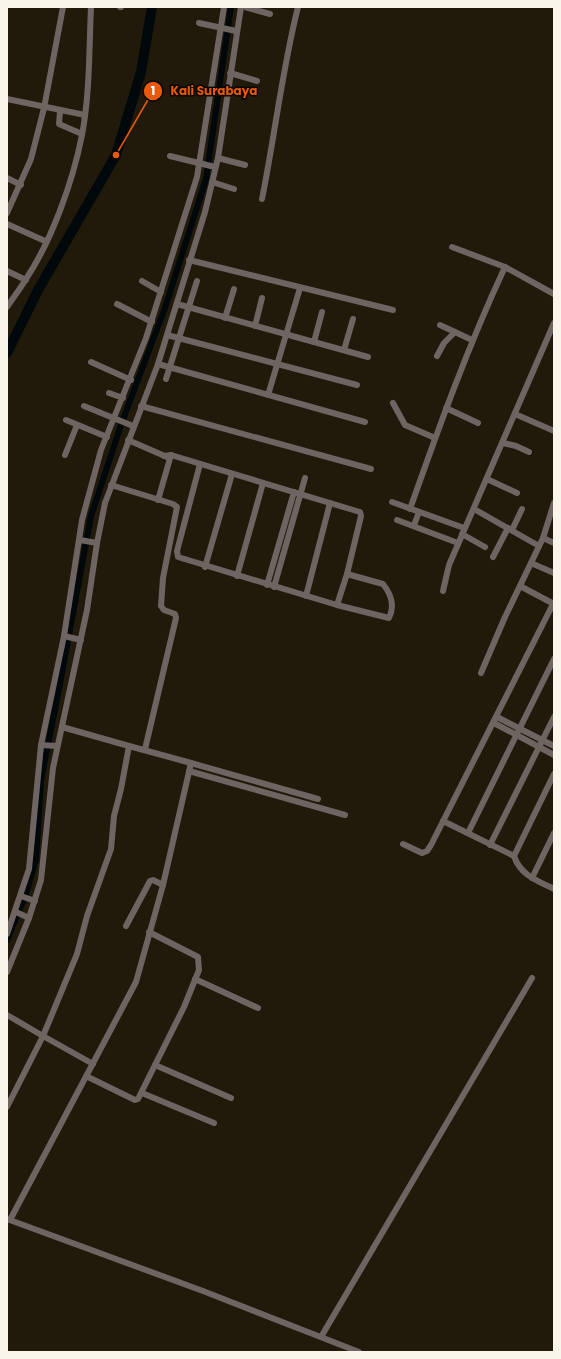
<svg xmlns="http://www.w3.org/2000/svg" width="561" height="1359" font-family="Poppins,sans-serif">
<rect width="100%" height="100%" fill="#211a0b"/>
<g fill="none" stroke-linecap="round" stroke-linejoin="round">
<polyline stroke="#00080b" stroke-width="6" points="7,940 26,894 36,859 41,780 60,684 91,516 122,422 165,308 206,179 231,7"/>
<polyline stroke="#00080b" stroke-width="10" points="7,353 38,290 116,155 141,72 152,7"/>
<g stroke="#6e6462" stroke-width="6">
<polyline points="120,7 121,7"/>
<polyline points="245,7 270,14"/>
<polyline points="199,23 236,31"/>
<polyline points="230,73 257,81"/>
<polyline points="7,99 85,115"/>
<polyline points="60,111 59,124 82,134"/>
<polyline points="170,156 215,167"/>
<polyline points="218,158 245,165"/>
<polyline points="7,178 21,185"/>
<polyline points="212,182 234,189"/>
<path d="M262 199C275 135 282 70 298 7"/>
<polyline points="7,213 31,159 44,108 63,7"/>
<polyline points="7,224 45,241"/>
<polyline points="452,247 505,267 554,294"/>
<polyline points="189,260 393,310"/>
<polyline points="7,271 26,280"/>
<polyline points="142,281 161,292"/>
<polyline points="117,304 152,322"/>
<polyline points="177,304 368,357"/>
<path d="M7 307C13 298 20 289 26 279 52 240 73 181 82 135 90 93 89 49 91 7"/>
<polyline points="225,318 234,289"/>
<polyline points="440,325 472,340"/>
<polyline points="255,326 262,298"/>
<polyline points="167,335 357,385"/>
<polyline points="314,342 322,312"/>
<polyline points="344,350 353,319"/>
<polyline points="437,356 444,343 455,332"/>
<polyline points="91,362 131,380"/>
<polyline points="158,364 365,422"/>
<polyline points="166,379 197,281"/>
<polyline points="109,393 123,398"/>
<polyline points="268,395 300,288"/>
<polyline points="393,403 405,425 435,438"/>
<polyline points="84,406 133,426"/>
<polyline points="141,406 371,469"/>
<polyline points="446,408 478,423"/>
<polyline points="515,414 554,431"/>
<polyline points="66,420 107,437"/>
<polyline points="128,440 167,457"/>
<polyline points="503,443 516,446 529,452"/>
<polyline points="65,455 77,425"/>
<polyline points="164,456 171,455 360,512 361,516 347,574 337,605"/>
<path d="M200 464 177 551 178 557 337 605 389 618C395 606 391 594 383 584L347 574"/>
<polyline points="487,479 517,493"/>
<polyline points="111,485 173,504 177,507 163,578 161,606 164,610 175,614 176,618 145,749"/>
<polyline points="158,500 171,455"/>
<polyline points="392,502 464,528"/>
<path d="M410 509C439 427 468 346 505 267"/>
<polyline points="474,509 539,546"/>
<polyline points="397,520 458,543"/>
<polyline points="414,525 419,512"/>
<polyline points="512,530 522,509"/>
<polyline points="462,534 485,547"/>
<polyline points="543,538 554,543"/>
<polyline points="80,540 97,543"/>
<polyline points="493,557 508,528"/>
<polyline points="531,563 554,573"/>
<polyline points="205,567 232,474"/>
<polyline points="237,576 263,483"/>
<polyline points="267,585 294,492"/>
<polyline points="520,586 554,604"/>
<polyline points="274,587 305,478"/>
<polyline points="443,591 449,565 554,323"/>
<polyline points="306,596 330,503"/>
<polyline points="64,636 81,640"/>
<polyline points="481,673 505,617 543,538 554,503"/>
<polyline points="497,717 554,746"/>
<polyline points="494,723 554,755"/>
<polyline points="62,727 129,746 121,789 114,816 111,849 87,916 77,954 43,1036 93,1064"/>
<polyline points="41,745 57,746"/>
<polyline points="191,763 318,799"/>
<polyline points="189,771 345,815"/>
<path d="M443 821 514 856C520 875 538 881 554 889"/>
<polyline points="468,833 554,659"/>
<polyline points="403,844 422,853 427,851 431,845 553,604"/>
<polyline points="490,845 554,717"/>
<polyline points="514,856 554,774"/>
<polyline points="532,878 554,833"/>
<polyline points="21,896 35,901"/>
<polyline points="16,912 29,918"/>
<polyline points="126,926 150,881 153,880 163,885"/>
<polyline points="7,934 29,869 41,745 64,636 82,520 101,450 146,338 197,177 224,7"/>
<polyline points="7,972 29,918 41,880 53,768 87,610 97,543 105,503 158,364 205,212 218,158 241,7"/>
<polyline points="195,979 258,1008"/>
<polyline points="7,1015 43,1036 7,1107"/>
<polyline points="155,1065 231,1098"/>
<polyline points="86,1076 135,1100 138,1099 184,1007 199,970 198,957 149,932"/>
<polyline points="142,1093 214,1123"/>
<polyline points="7,1219 203,1291 359,1352"/>
<polyline points="10,1220 136,982 163,885 191,763 129,746"/>
<polyline points="321,1337 532,978"/>
</g>
</g>
<path fill="none" stroke="#e8590c" stroke-width="1.5" d="M116 155L153 91"/>
<g fill="#e8590c" stroke="#080602" stroke-width="1.5">
<circle cx="116" cy="155" r="4"/>
<circle cx="153" cy="91" r="10"/>
</g>
<g font-size="12" text-anchor="middle" font-weight="bold" fill="#fff">
<text x="153" y="95">1</text>
</g>
<g font-size="12" text-anchor="middle" font-weight="bold" fill="#e8590c" stroke="#080602" stroke-width="3" stroke-linejoin="round" paint-order="stroke">
<text x="214" y="95">Kali Surabaya</text>
</g>
<rect width="561" height="1359" fill="none" stroke="#f9f5ea" stroke-width="16"/>
</svg>
